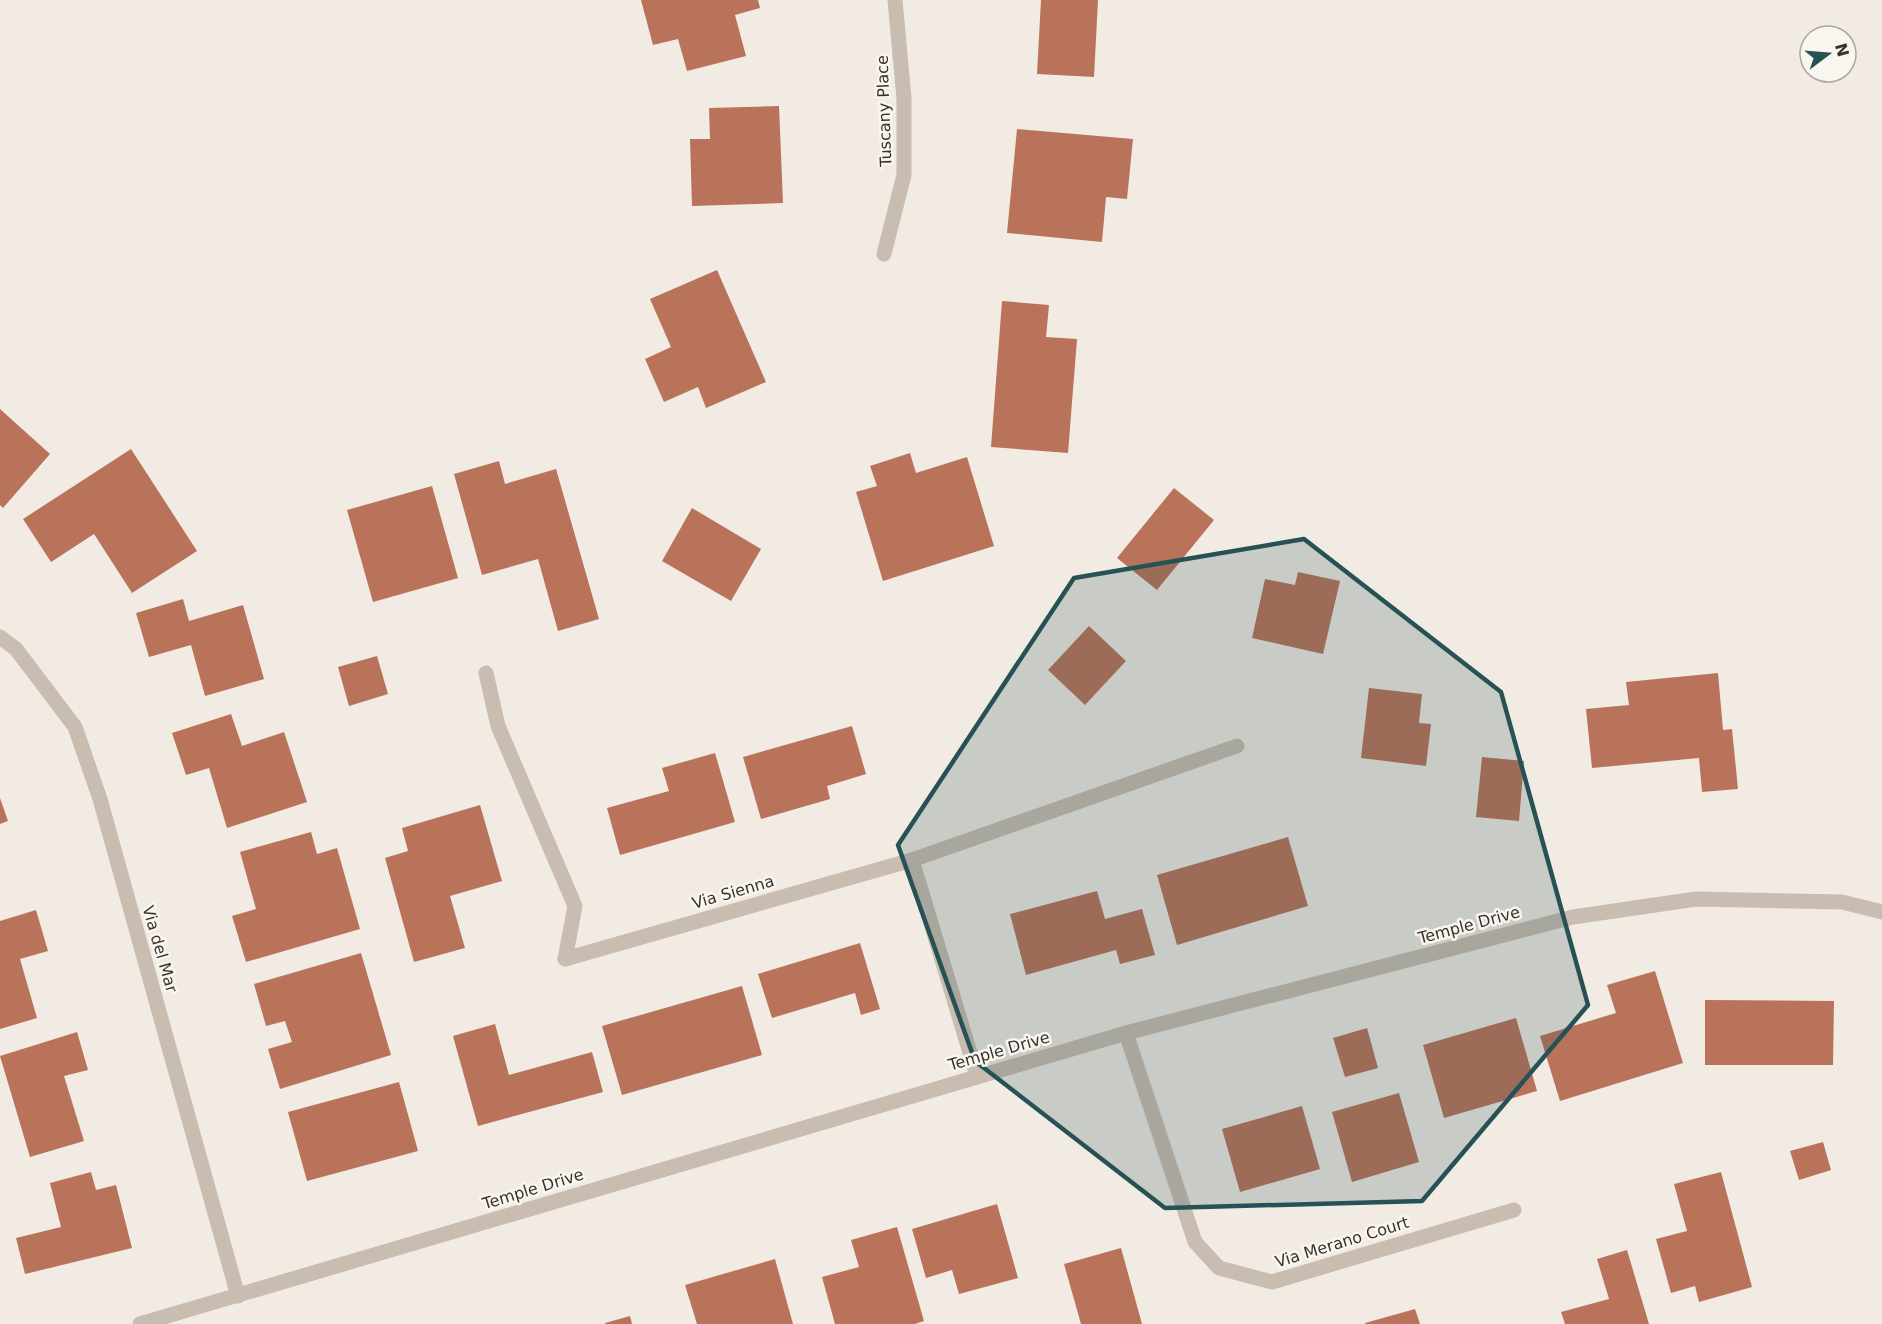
<svg xmlns="http://www.w3.org/2000/svg" width="1882" height="1324" font-family="'DejaVu Sans',sans-serif">
<rect width="100%" height="100%" fill="#f2ebe3"/>
<g fill="#b9735a">
<polygon points="641,0 758,0 760,8 735,15 746,56 687,71 678,39 653,45"/>
<polygon points="1041,0 1098,0 1094,77 1037,74"/>
<polygon points="779,106 783,203 692,206 690,139 710,139 709,108"/>
<polygon points="1017,129 1133,139 1127,199 1106,197 1102,242 1007,233"/>
<polygon points="717,270 766,382 706,408 698,387 664,402 645,359 671,347 650,299"/>
<polygon points="1002,301 1049,305 1046,337 1077,339 1068,453 991,447"/>
<polygon points="0,409 50,454 3,508 0,505"/>
<polygon points="131,449 197,551 132,593 94,534 51,562 23,519"/>
<polygon points="910,453 916,473 967,457 994,546 883,581 856,492 877,486 870,466"/>
<polygon points="499,461 505,484 556,469 599,619 558,631 538,559 482,575 454,474"/>
<polygon points="432,486 458,578 373,602 347,510"/>
<polygon points="1174,488 1214,520 1157,590 1117,558"/>
<polygon points="692,508 761,549 731,601 662,561"/>
<polygon points="1298,572 1340,581 1323,654 1252,638 1265,579 1295,585"/>
<polygon points="183,599 189,621 243,605 264,679 205,696 191,645 149,657 136,613"/>
<polygon points="1089,626 1126,661 1085,705 1048,670"/>
<polygon points="377,656 388,694 349,706 338,667"/>
<polygon points="1718,673 1723,730 1732,729 1738,789 1702,792 1699,758 1592,768 1586,709 1629,705 1626,682"/>
<polygon points="1369,688 1422,694 1419,723 1431,724 1426,766 1361,758"/>
<polygon points="231,714 242,746 284,732 307,802 227,828 209,768 186,775 172,733"/>
<polygon points="852,726 866,774 827,786 830,799 761,819 743,757"/>
<polygon points="715,753 735,822 620,855 607,808 669,791 662,768"/>
<polygon points="1482,757 1524,761 1519,821 1476,817"/>
<polygon points="0,798 8,821 0,824"/>
<polygon points="480,805 502,881 450,896 465,948 414,962 385,858 408,851 402,828"/>
<polygon points="311,832 317,854 337,848 360,929 246,962 232,916 256,909 240,852"/>
<polygon points="1288,837 1308,906 1177,945 1157,875"/>
<polygon points="1097,891 1105,919 1142,909 1155,955 1120,964 1116,950 1026,975 1010,914"/>
<polygon points="36,910 48,951 20,959 37,1018 0,1029 0,921"/>
<polygon points="860,943 880,1009 861,1015 855,993 772,1018 758,974"/>
<polygon points="361,953 391,1055 280,1089 268,1049 292,1042 285,1021 266,1026 254,984"/>
<polygon points="1655,971 1683,1063 1560,1101 1540,1036 1616,1013 1607,985"/>
<polygon points="742,986 762,1055 622,1095 602,1026"/>
<polygon points="1705,1000 1834,1001 1833,1065 1705,1065"/>
<polygon points="1516,1018 1537,1091 1444,1118 1423,1045"/>
<polygon points="495,1024 509,1075 592,1052 603,1092 478,1126 453,1036"/>
<polygon points="1367,1028 1378,1068 1345,1077 1333,1038"/>
<polygon points="77,1032 88,1070 64,1076 84,1141 30,1157 0,1056"/>
<polygon points="399,1082 418,1151 307,1181 288,1112"/>
<polygon points="1399,1093 1419,1162 1352,1182 1332,1112"/>
<polygon points="1302,1106 1320,1169 1240,1192 1222,1129"/>
<polygon points="1823,1142 1831,1170 1799,1180 1790,1151"/>
<polygon points="91,1172 96,1190 116,1185 132,1248 25,1274 16,1238 61,1227 50,1183"/>
<polygon points="1721,1172 1752,1287 1699,1302 1695,1286 1671,1293 1656,1239 1687,1231 1674,1184"/>
<polygon points="997,1204 1018,1278 959,1294 952,1270 926,1278 912,1229"/>
<polygon points="897,1227 924,1321 915,1324 835,1324 822,1277 859,1267 851,1240"/>
<polygon points="1121,1248 1142,1324 1081,1324 1064,1264"/>
<polygon points="1627,1250 1649,1324 1565,1324 1561,1312 1609,1299 1597,1259"/>
<polygon points="775,1259 793,1324 697,1324 685,1285"/>
<polygon points="1415,1309 1420,1324 1365,1324 1365,1323"/>
<polygon points="630,1316 632,1324 605,1324 605,1323"/>
</g>
<g fill="none" stroke-linecap="round" stroke-linejoin="round">
<polyline stroke="#c9bcb0" stroke-width="15" points="486,673 498,726 575,906 565,959"/>
<g stroke="#c9bcb0" stroke-width="15">
<polyline points="884,254 904,175 904,98 895,0"/>
<polyline points="0,637 16,649 75,727 100,799 238,1296"/>
<polyline points="912,860 977,1076"/>
<polyline points="565,959 912,860 1237,746"/>
<polyline points="1126,1033 1195,1242 1219,1268 1272,1282 1514,1210"/>
</g>
<polyline stroke="#c9bcb0" stroke-width="15" points="140,1324 1126,1033 1573,917 1696,899 1842,902 1882,912"/>
</g>
<path fill="#265256" fill-opacity="0.2" stroke="#265256" stroke-width="4.5" stroke-linejoin="round" d="M1304 539 1501 692 1588 1005 1422 1201 1165 1208 975 1061 898 845 1074 578Z"/>
<g text-anchor="middle" dominant-baseline="central" stroke-width="5" stroke-linejoin="round" paint-order="stroke">
<g font-size="16" fill="#39312d" stroke="#f9f5ef">
<text transform="translate(884 111) rotate(-92)">Tuscany Place</text>
<text transform="translate(733 892) rotate(-16)">Via Sienna</text>
<text transform="translate(1469 925) rotate(-15)">Temple Drive</text>
<text transform="translate(160 949) rotate(74)">Via del Mar</text>
<text transform="translate(999 1051) rotate(-16)">Temple Drive</text>
<text transform="translate(533 1189) rotate(-17)">Temple Drive</text>
<text transform="translate(1342 1242) rotate(-17)">Via Merano Court</text>
</g>
</g>
<g transform="translate(1828 54) rotate(74)"><circle r="28" fill="#f9f5ef" stroke="#aca7a1" stroke-width="1.5"/>
<path d="M0-4.5L10 22L0 15L-10 22Z" fill="#265256"/>
<text y="-9" font-size="16" font-weight="bold" text-anchor="middle" fill="#39312d">N</text>
</g>
</svg>
